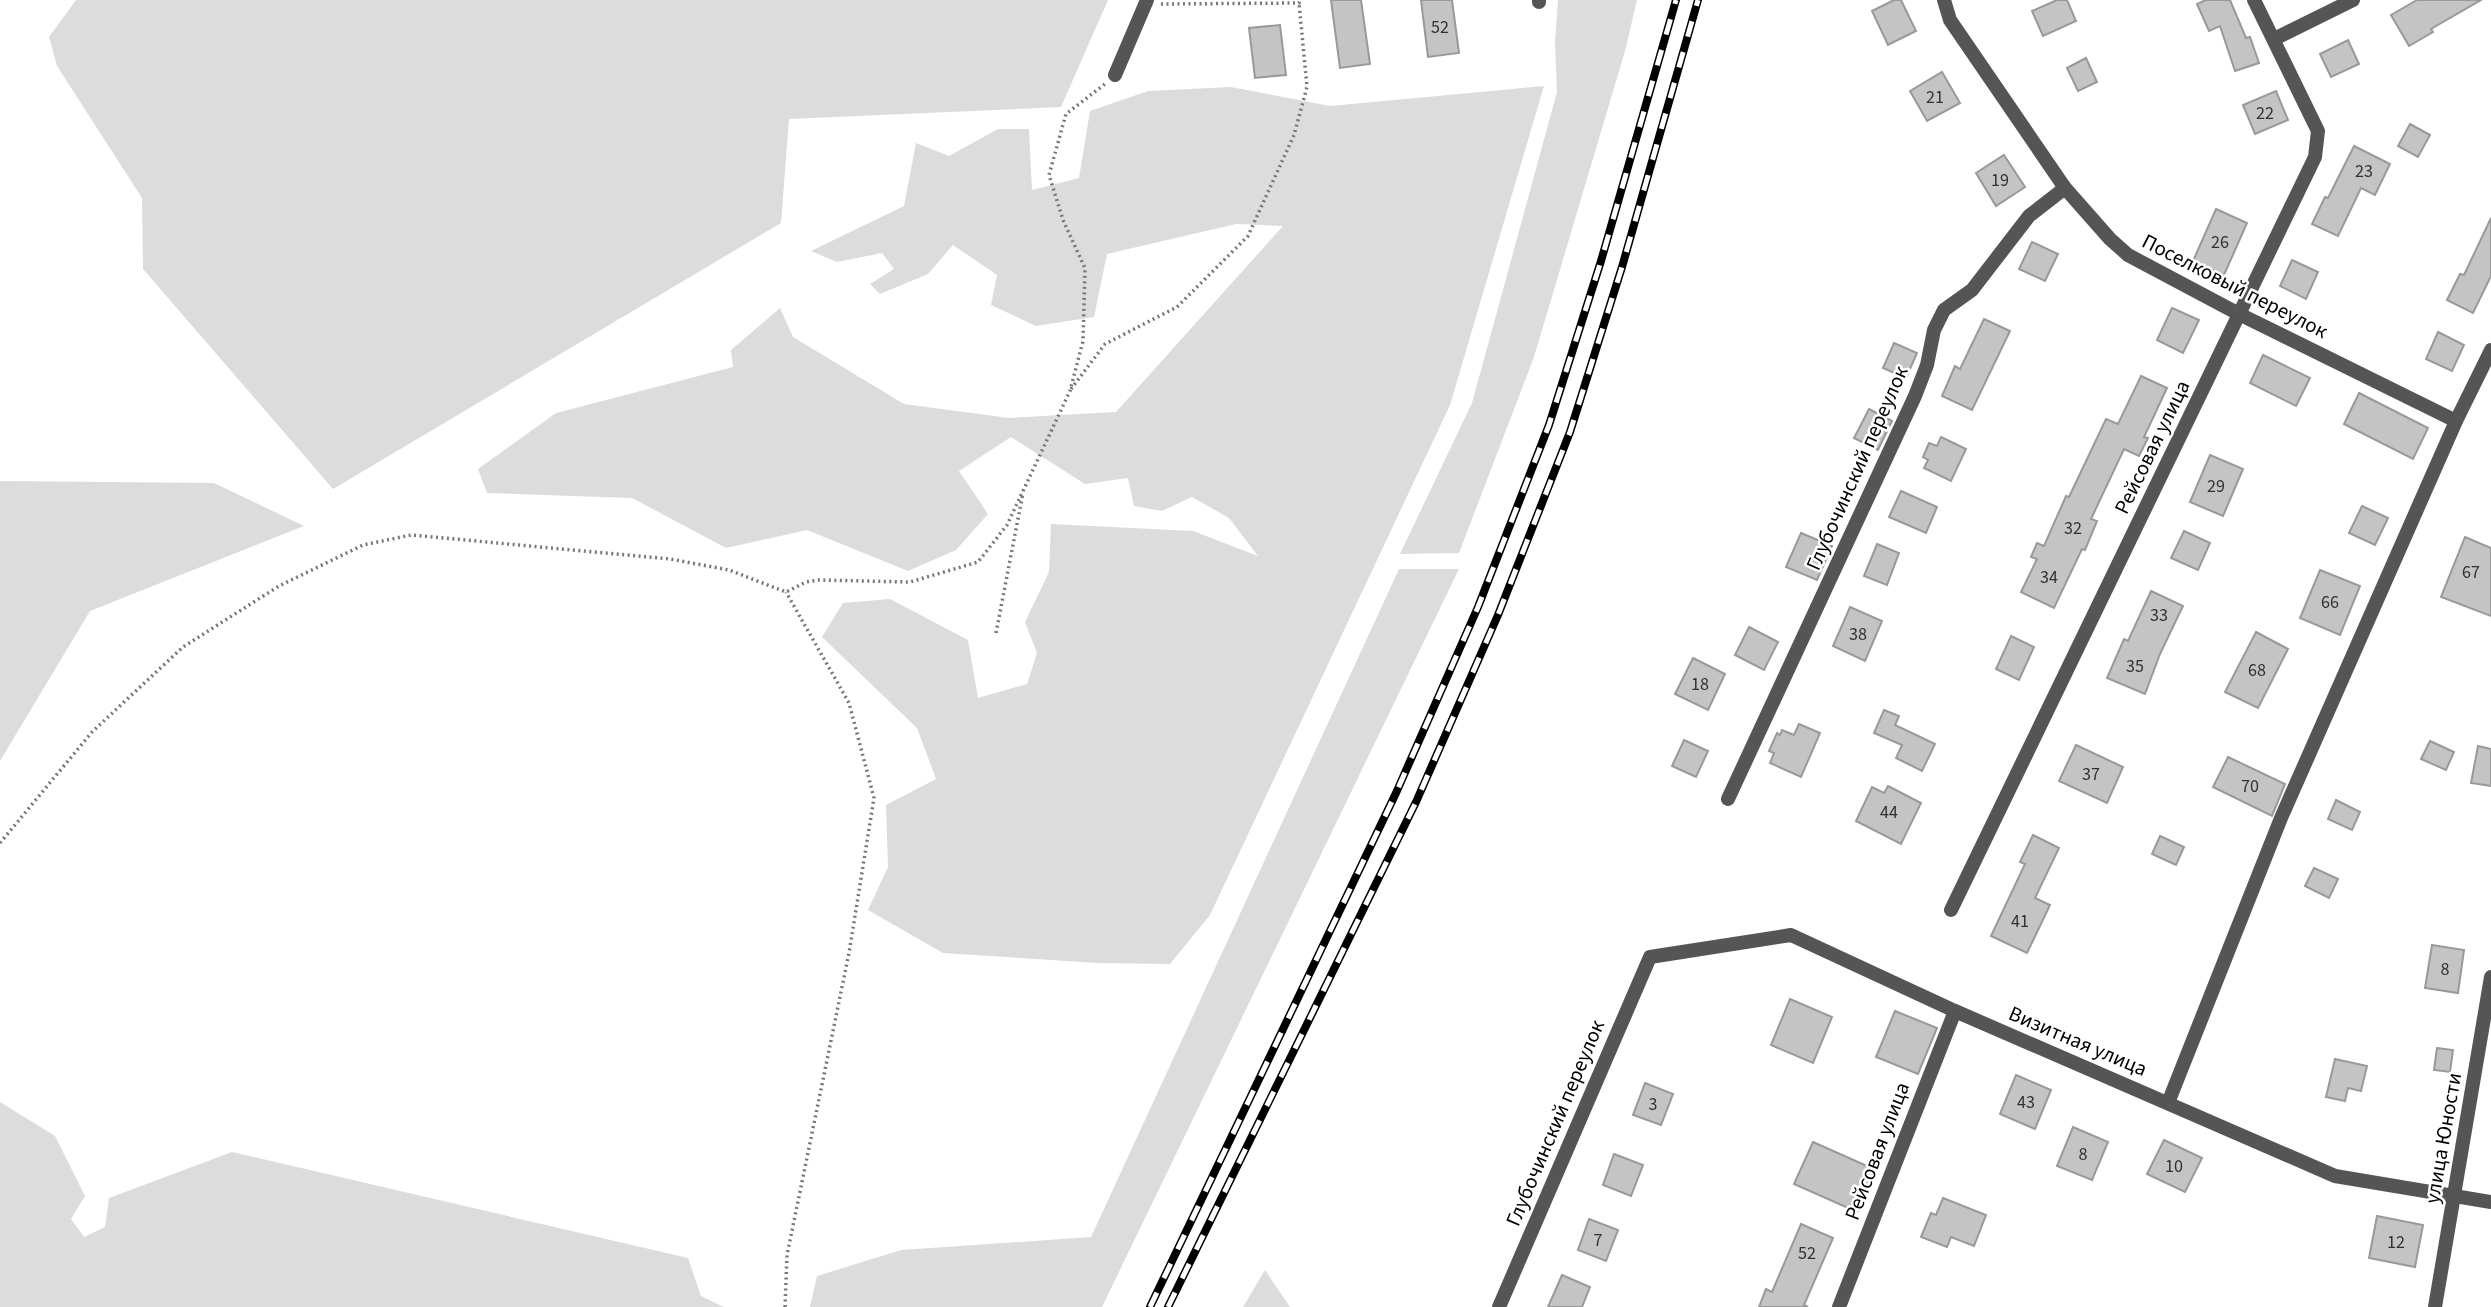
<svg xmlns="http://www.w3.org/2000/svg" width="2491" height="1307" font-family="'Source Sans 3',sans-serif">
<rect width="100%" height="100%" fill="#fff"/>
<g fill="#dcdcdc">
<polygon points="76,0 1108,0 1061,107 789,119 781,223 333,489 143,269 142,198 57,66 49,37"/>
<polygon points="1558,0 1637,0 1625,51 1534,357 1459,553 1400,554 1472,403 1557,92 1555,43"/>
<polygon points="1544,86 1450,405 1210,915 1170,964 1097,963 943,953 868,910 888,867 886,805 936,779 917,728 822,637 843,603 890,599 968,640 978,698 1027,684 1037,653 1025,622 1049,572 1051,524 1193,531 1258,556 1229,518 1192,497 1162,511 1134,506 1128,478 1085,484 1011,437 959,471 988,514 956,550 908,571 807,530 726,548 632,498 487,493 478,469 556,413 733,367 731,350 780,308 793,337 904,404 1009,418 1116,412 1283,226 1236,224 1107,254 1094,317 1036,326 991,305 997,275 953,245 928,274 880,294 870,284 894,269 882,253 837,262 811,251 904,206 916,143 949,156 998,129 1029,129 1032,190 1079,178 1090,111 1148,91 1231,87 1330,106"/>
<polygon points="0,481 214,483 304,526 90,611 0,761"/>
<polygon points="1399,569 1459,569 1102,1307 810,1307 817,1276 901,1250 1091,1237"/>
<polygon points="0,1102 55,1136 85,1196 71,1219 84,1237 105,1227 109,1198 232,1152 688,1258 701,1296 724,1307 0,1307"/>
<polygon points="1265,1270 1290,1307 1243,1307"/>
</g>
<g fill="#c4c4c4" stroke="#999" stroke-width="2">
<polygon points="1331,0 1361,0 1370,64 1340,68"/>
<polygon points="1421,0 1452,0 1459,53 1428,57"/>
<polygon points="1894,0 1901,0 1916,31 1888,45 1872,11"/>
<polygon points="2057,0 2067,0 2076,21 2043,36 2032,11"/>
<polygon points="2206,0 2230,0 2246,38 2250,37 2259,63 2235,71 2220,26 2209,31 2197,4"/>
<polygon points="2417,0 2481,0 2431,29 2433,32 2409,46 2391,15"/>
<polygon points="1280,25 1286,75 1255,78 1249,28"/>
<polygon points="2348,40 2359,64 2331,77 2320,54"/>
<polygon points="2086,58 2097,82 2078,91 2067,68"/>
<polygon points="1942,72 1960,103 1927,121 1910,91"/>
<polygon points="2276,91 2288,120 2255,134 2243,105"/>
<polygon points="2410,124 2430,135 2418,157 2398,146"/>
<polygon points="2354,146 2390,164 2375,195 2361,188 2338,236 2312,224 2325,197 2328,198"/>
<polygon points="2004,155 2025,187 1996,206 1976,173"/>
<polygon points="2216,209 2247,223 2224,275 2193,261"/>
<polygon points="2491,218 2491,276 2473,313 2447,300 2460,274 2464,275"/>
<polygon points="2032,242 2058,254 2045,281 2019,269"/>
<polygon points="2292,260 2318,272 2306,299 2280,286"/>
<polygon points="2172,308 2199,320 2183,353 2157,340"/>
<polygon points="1984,319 2010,331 1972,410 1942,396 1955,366 1960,369"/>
<polygon points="2438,332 2464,345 2452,371 2426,359"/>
<polygon points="1894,343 1917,353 1906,378 1883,368"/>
<polygon points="2263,355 2310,378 2296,406 2250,383"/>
<polygon points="2141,376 2167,388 2144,437 2148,438 2139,456 2124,449 2091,519 2097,521 2085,550 2082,549 2054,608 2021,592 2037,559 2031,557 2037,543 2044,546 2066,496 2069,497 2106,419 2118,424"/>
<polygon points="2359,393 2428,428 2413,459 2344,424"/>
<polygon points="1869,409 1892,421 1878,450 1854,438"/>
<polygon points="1941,437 1966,449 1951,481 1924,468 1928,460 1923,457 1929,443 1937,446"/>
<polygon points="2210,455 2243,469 2223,516 2190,502"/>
<polygon points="1901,491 1937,507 1926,533 1889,517"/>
<polygon points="2362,506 2388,518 2375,545 2349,533"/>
<polygon points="2184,531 2210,543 2198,570 2171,558"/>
<polygon points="1801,533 1832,546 1817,580 1786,567"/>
<polygon points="2465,537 2491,548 2491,616 2441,597"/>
<polygon points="1877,544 1899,553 1887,585 1864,576"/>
<polygon points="2320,570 2360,586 2340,635 2300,618"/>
<polygon points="2151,591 2183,606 2160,654 2145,694 2107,678 2124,639 2128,641"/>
<polygon points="1850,607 1882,621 1865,661 1833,646"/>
<polygon points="1749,627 1778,642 1764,670 1735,655"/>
<polygon points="2256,632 2288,649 2258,708 2225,692"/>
<polygon points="2011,636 2034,647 2019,680 1996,669"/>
<polygon points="1693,658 1725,674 1708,710 1675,694"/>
<polygon points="1884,710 1899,716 1895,725 1935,744 1922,771 1896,758 1902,745 1874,733"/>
<polygon points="1799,724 1820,733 1801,777 1770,763 1774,753 1769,751 1777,733 1780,735 1782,730 1794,735"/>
<polygon points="1684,740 1708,751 1696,777 1672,766"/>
<polygon points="2430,741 2454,752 2446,770 2421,759"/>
<polygon points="2076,745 2123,767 2107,803 2059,781"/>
<polygon points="2478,746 2491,749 2491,786 2471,783"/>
<polygon points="2228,757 2285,784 2272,816 2213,787"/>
<polygon points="1888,786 1921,803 1901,844 1856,821 1872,787 1884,793"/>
<polygon points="2336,800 2360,812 2352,830 2328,819"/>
<polygon points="2033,835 2059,848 2035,898 2050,905 2027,953 1991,936 2025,864 2020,862"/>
<polygon points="2160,836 2184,847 2176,865 2152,854"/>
<polygon points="2314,868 2338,879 2329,898 2305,886"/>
<polygon points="2432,945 2464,950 2458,993 2425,988"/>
<polygon points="1790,999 1832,1017 1813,1063 1771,1045"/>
<polygon points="1895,1011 1937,1028 1918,1074 1876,1057"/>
<polygon points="2437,1048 2453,1050 2450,1072 2434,1070"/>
<polygon points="2335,1059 2367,1066 2361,1091 2348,1088 2345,1101 2326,1097"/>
<polygon points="2016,1075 2051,1090 2035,1129 2000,1114"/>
<polygon points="1645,1083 1673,1094 1661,1125 1633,1115"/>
<polygon points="2073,1127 2108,1142 2092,1180 2057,1166"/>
<polygon points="2164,1140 2202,1158 2185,1192 2147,1174"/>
<polygon points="1813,1142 1876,1170 1857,1212 1794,1184"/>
<polygon points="1614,1154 1643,1165 1631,1196 1603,1185"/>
<polygon points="1943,1198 1986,1215 1974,1246 1951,1237 1947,1247 1921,1237 1931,1213 1936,1215"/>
<polygon points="2377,1216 2423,1225 2415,1267 2369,1258"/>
<polygon points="1589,1219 1618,1230 1606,1261 1578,1250"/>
<polygon points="1801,1224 1833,1238 1804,1305 1808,1307 1759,1307 1766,1289 1772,1292"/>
<polygon points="1562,1275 1590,1287 1582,1307 1548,1307"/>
</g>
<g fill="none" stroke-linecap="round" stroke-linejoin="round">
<g stroke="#777" stroke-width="3.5" stroke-dasharray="2 3.5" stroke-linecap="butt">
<polyline points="1161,4 1299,3 1300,0"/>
<polyline points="1071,389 1105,344 1177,307 1248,236 1294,135 1307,87 1299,3"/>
<polyline points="996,633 1023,493"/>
<polyline points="0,843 92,732 183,647 279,586 363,545 411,535 670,559 729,570 786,592 806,582 819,580 910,582 978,562 1007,525 1070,391 1083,341 1085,268 1063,220 1049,175 1066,114 1105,84"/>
<polyline points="785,1307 787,1255 849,953 874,798 849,703 786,592"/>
</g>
<g stroke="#555" stroke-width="14">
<polyline points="1944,0 1950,20 2065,188 2110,239 2128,255 2239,314 2456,421"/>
<polyline points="1539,2 1539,0"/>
<polyline points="2274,39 2353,0"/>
<polyline points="1115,75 1147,0"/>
<polyline points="1728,799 1915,396 1927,365 1934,330 1944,310 1972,290 2029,216 2065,188"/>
<polyline points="1951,910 2315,157 2318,131 2254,0"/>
<polyline points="2168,1103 2281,818 2456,421 2491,350"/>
<polyline points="1499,1307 1650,957 1791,935 1955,1011 2335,1176 2491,1202"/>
<polyline points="1839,1307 1955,1011"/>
<polyline points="2435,1307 2491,977"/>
</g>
<g stroke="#000" stroke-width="8">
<g id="rail">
<polyline points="1150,1307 1396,793 1478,607 1549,425 1601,261 1676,0"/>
<polyline points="1168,1307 1416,802 1498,615 1570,432 1622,267 1698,0"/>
</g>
</g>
<use href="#rail" stroke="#fff" stroke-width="5" stroke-dasharray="16" stroke-linecap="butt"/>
</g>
<g text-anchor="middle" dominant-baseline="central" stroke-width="5" stroke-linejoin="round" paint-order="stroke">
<g font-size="18" fill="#313131">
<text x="1440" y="27">52</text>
<text x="1935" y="97">21</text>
<text x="2265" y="113">22</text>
<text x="2364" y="171">23</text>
<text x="2000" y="180">19</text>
<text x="2220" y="242">26</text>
<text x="2216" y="486">29</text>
<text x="2073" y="528">32</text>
<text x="2471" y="572">67</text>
<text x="2049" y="577">34</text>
<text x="2330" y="602">66</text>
<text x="2159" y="615">33</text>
<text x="1858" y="634">38</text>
<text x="2135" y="666">35</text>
<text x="2257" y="670">68</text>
<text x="1700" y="684">18</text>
<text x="2091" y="774">37</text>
<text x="2250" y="786">70</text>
<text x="1889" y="812">44</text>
<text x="2020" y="921">41</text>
<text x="2445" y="969">8</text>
<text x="2026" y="1102">43</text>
<text x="1653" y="1104">3</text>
<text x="2083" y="1154">8</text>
<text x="2174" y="1166">10</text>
<text x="1598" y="1240">7</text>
<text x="2396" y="1242">12</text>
<text x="1807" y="1253">52</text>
</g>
<g font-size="21" fill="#000" stroke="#fff">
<text transform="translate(2235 286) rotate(27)">Поселковый переулок</text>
<text transform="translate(2152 447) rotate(-64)">Рейсовая улица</text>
<text transform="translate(1857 468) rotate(-66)">Глубочинский переулок</text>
<text transform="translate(2078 1041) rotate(23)">Визитная улица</text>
<text transform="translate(1555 1123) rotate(-67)">Глубочинский переулок</text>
<text transform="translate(2443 1138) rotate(-80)">улица Юности</text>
<text transform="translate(1877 1151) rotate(-69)">Рейсовая улица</text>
</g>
</g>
</svg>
